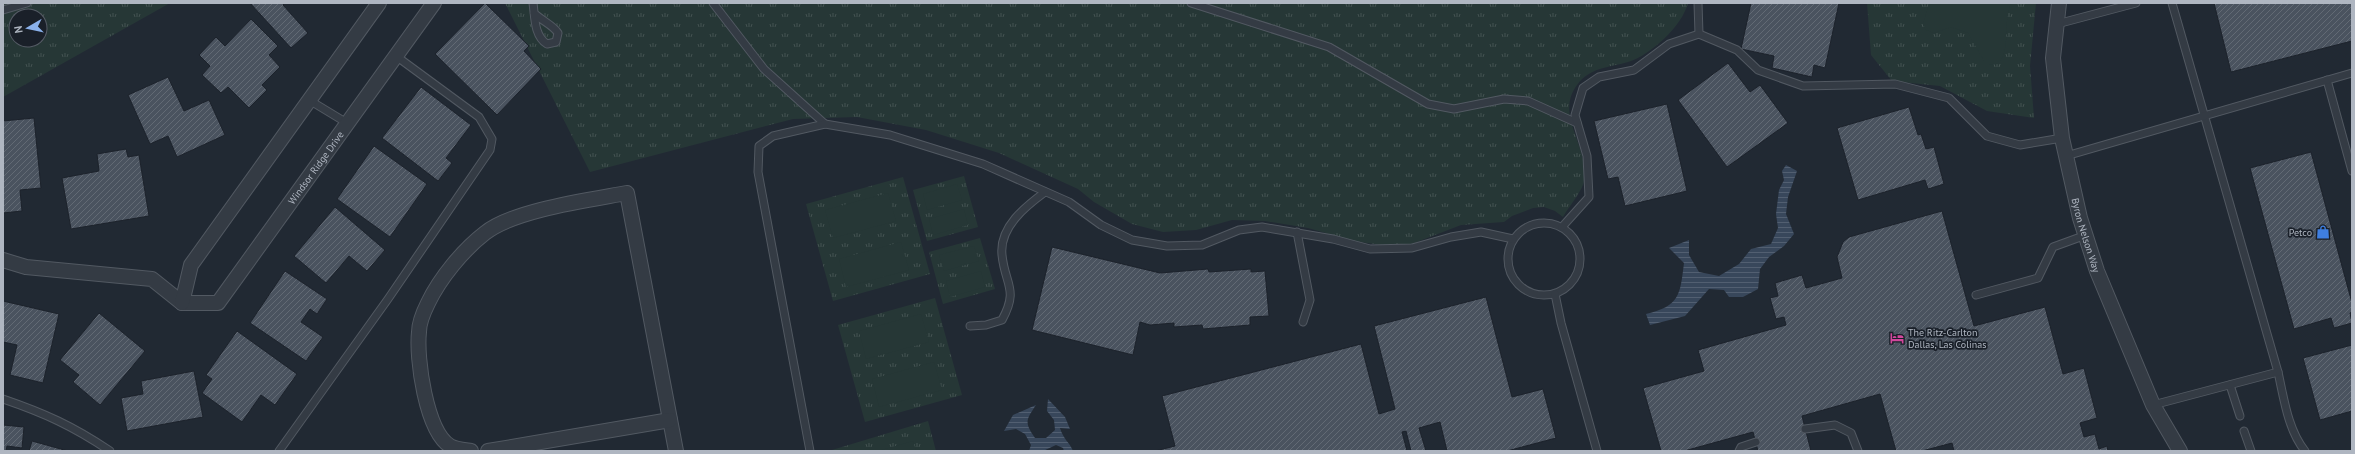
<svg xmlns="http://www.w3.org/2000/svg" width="2355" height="454" font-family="'PT Sans',sans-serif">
<defs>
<pattern id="grass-tufts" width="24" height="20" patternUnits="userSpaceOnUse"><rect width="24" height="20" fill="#263736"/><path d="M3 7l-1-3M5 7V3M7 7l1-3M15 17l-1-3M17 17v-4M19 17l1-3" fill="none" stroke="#435251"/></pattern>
<pattern id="water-rules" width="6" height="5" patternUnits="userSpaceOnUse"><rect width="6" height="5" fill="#38475b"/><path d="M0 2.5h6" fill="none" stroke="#525f71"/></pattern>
<pattern id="building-hatch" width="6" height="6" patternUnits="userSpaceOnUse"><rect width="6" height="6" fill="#4a535f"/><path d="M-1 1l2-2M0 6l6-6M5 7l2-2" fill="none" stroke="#626a74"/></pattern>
</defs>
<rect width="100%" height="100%" fill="#212933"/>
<g fill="url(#grass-tufts)" fill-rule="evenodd">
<path d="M3 3H170L3 97ZM16 16H40V40H16Z"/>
<path d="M505 3H1688C1682 26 1651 55 1628 62 1608 68 1590 67 1577 85 1554 116 1590 146 1584 181 1583 190 1568 208 1563 217L1555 211 1544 207 1533 208 1512 216 1504 222 1461 225 1409 245H1381L1354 241 1308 228 1265 221 1232 220 1196 230 1163 232 1132 224 1094 202 1078 189 999 153 926 130 857 117 793 119 590 172Z"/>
<polygon points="1867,3 2036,3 2030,66 2034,118 1987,111 1940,86 1892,81 1871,55"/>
<polygon points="964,176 978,227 927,241 913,190"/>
<polygon points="903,177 930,274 833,301 806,204"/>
<polygon points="980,238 995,289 943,304 929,252"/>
<polygon points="935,298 962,395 865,422 838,325"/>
<polygon points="928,421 936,451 833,451 832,450"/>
</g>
<g fill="#263736">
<path d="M1929 3H2011C2002 25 2012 47 1998 64L1989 65 1984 61 1968 33 1951 27 1934 33 1926 30 1923 24Z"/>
<polygon points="957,184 962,200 927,210 923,194"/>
<polygon points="888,193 896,221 833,238 825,210"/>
<polygon points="964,209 968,225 933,235 929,219"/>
<polygon points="901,242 909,270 846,287 839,259"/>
<polygon points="974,246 979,261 944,271 939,255"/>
<polygon points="981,271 985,287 950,297 946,281"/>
<polygon points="921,314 929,342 866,359 859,331"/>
<polygon points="934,362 942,390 879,407 872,379"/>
<polygon points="913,441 916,451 878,451"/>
</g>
<g fill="url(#water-rules)">
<path d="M1786 165 1797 171 1788 197 1786 214 1794 234 1784 246 1769 257 1760 269 1758 289 1743 297H1729L1724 290 1709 289 1685 316 1650 325 1646 314C1680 306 1680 295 1684 263L1669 248 1689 240V255L1699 272 1719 276 1739 264 1751 249 1771 244 1778 228 1776 214 1779 190 1784 180 1782 171Z"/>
<path d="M1048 399 1065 417 1070 429 1060 428C1063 439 1070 443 1073 451H1064L1063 448 1056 445 1043 451H1029L1031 445 1025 434 1016 429 1004 431 1013 415 1036 405C1026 420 1024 422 1035 438H1046L1055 430 1054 420 1047 411Z"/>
</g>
<g fill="url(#building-hatch)" stroke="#1c222b">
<polygon points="250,3 285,3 283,5 308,33 291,48"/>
<polygon points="485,3 529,46 524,51 541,69 497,115 435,54"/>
<polygon points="1751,3 1839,3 1825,68 1814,65 1812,77 1772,68 1774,56 1741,49"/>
<polygon points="2214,3 2352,3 2352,41 2231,72"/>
<polygon points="251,19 278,46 269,55 280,67 262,85 267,90 249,108 228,87 221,93 202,75 210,66 199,55 216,37 225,46"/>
<polygon points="1728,63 1750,92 1760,85 1788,123 1727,167 1678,100"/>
<polygon points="168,77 184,111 209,100 225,135 177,157 168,136 150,144 128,95"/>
<polygon points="421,87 471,125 446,158 452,163 438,181 382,138"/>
<polygon points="1667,104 1687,191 1625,206 1618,177 1608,179 1594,121"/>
<polygon points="1909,107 1918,135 1921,134 1926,149 1934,147 1944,184 1928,189 1925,180 1858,200 1837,128"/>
<polygon points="34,118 41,188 20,190 22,211 3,213 3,121"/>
<polygon points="374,146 427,184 390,237 337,199"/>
<polygon points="126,149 128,157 139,155 149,216 71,229 62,178 99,171 97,154"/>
<polygon points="2311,152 2352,303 2352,312 2350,313 2352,323 2334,328 2331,318 2294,329 2250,168"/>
<polygon points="335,207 385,250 367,271 349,256 326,283 294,256"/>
<polygon points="1942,211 1974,326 2045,307 2063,374 2084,368 2097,418 2080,423 2084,437 2095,434 2099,449 2107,446 2108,451 1954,451 1952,443 1922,451 1896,451 1880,394 1802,416 1811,451 1758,451 1753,432 1684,451 1661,451 1643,388 1704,371 1698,350 1786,325 1784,317 1776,319 1770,298 1778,296 1775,283 1802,275 1806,288 1842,278 1837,257 1843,242 1849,237"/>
<polygon points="1052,247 1160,273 1208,269 1209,272 1251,269 1251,272 1265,271 1269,316 1250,317 1250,325 1203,329 1202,325 1174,327 1174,323 1150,325 1140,322 1133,355 1032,330"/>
<polygon points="285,271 327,299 317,314 310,309 301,322 323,337 306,361 250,323"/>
<polygon points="1486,297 1512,397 1543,389 1556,438 1507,451 1447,451 1440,422 1419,428 1426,451 1411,451 1406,431 1402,432 1407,451 1155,451 1175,446 1162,396 1361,344 1379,414 1395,409 1374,326"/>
<polygon points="3,301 59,314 43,383 10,375 17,345 3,342"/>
<polygon points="99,313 145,351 100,405 73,382 79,375 60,360"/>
<polygon points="237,331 297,374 275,405 261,395 242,422 202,393 212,379 206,375"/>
<polygon points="2352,345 2352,411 2320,420 2303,358"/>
<polygon points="194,371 203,417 127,431 121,398 143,394 141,381"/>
<polygon points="3,425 24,427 22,448 7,446 6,451 3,451"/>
<polygon points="32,441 68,451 29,451"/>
</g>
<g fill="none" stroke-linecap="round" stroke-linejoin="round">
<g stroke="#525962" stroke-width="9">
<g id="lane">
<path d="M533 3C535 17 534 36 547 44L556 42 558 33C553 25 542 21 534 13"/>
<polyline points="713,3 764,69 825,124"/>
<polyline points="1191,3 1329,47 1428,104 1454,109 1504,99 1528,101 1577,123"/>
<polyline points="1698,3 1699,34"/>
<path d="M2172 3 2278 372C2284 399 2288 430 2305 451"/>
<polyline points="3,10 27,3"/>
<polyline points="2057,24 2136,3"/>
<polyline points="2327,80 2352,171"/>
<polyline points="309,100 347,123"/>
<polyline points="2066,156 2352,73"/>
<circle cx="1544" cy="259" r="36"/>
<polyline points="1562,227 1589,197 1587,156 1575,115 1583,88 1599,77 1634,70 1669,44 1699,34 1737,50 1758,70 1803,86 1895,84 1949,98 1987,136 2020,145 2062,138"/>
<polyline points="1297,232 1310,300 1303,322"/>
<polyline points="1555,294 1561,323 1597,451"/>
<polyline points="1976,295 2038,278 2053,247 2086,235"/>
<path d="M970 326 986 325 1002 320C1019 289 1005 285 1002 255 999 227 1026 206 1045 192"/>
<polyline points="2230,385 2240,416"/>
<path d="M3 399C44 413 73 426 110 451"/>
<polyline points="2153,405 2278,372"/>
<polyline points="1805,429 1835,425 1851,433 1858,451"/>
<polyline points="2244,431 2251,451"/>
<polyline points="279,451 388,299 490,150 492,139 479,117 396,56"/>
<polyline points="810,451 758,172 759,146 773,136 825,124 890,135 983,164 1069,202 1101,225 1132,240 1167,246 1202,245 1239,230 1262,227 1333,239 1370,249 1412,248 1451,237 1481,232 1513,239"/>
<polyline points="1739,451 1741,447 1756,442"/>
</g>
</g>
<g stroke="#525962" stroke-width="16">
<g id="street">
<path id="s1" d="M2059 3 2053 58 2062 138 2080 218 2097 271 2153 405 2180 451"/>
<path id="s2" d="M3 260 26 267 152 279 182 303H218L434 3"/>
<polyline points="182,303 191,265 379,3"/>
<path d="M471 451C465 450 455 449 450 446 426 431 416 358 419 332 419 323 424 311 428 303 440 278 463 250 485 233 514 210 589 200 627 193L676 451"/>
<polyline points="488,451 670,420"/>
</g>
</g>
<use href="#lane" stroke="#343b44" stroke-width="7"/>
<use href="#street" stroke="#343b44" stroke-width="14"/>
</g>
<defs>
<g id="shop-bare" transform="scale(1.08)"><path d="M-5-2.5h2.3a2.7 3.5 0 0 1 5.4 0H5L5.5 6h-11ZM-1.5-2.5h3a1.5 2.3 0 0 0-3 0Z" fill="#3f7fe0" stroke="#1a2029" stroke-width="2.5" paint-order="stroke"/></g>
<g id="hotel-bare" transform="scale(1.08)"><path d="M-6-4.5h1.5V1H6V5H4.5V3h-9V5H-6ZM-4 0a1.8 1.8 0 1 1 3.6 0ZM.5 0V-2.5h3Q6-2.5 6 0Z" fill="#d1479c" stroke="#1a2029" stroke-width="2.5" paint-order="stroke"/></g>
</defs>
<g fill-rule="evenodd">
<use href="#shop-bare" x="2323" y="232"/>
<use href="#hotel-bare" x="1897" y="338"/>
</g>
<g text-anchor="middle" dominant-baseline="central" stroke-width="3.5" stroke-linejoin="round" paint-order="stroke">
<g font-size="10" fill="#afb6c1" stroke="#1a2029">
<text stroke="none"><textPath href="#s2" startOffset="392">Windsor Ridge Drive</textPath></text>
<text stroke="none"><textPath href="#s1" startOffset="236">Byron Nelson Way</textPath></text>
</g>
<g font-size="10" fill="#afb6c1" stroke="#1a2029" text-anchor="end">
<text x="2312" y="232">Petco</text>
<text x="1908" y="332" text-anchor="start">The Ritz-Carlton<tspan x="1908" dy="12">Dallas, Las Colinas</tspan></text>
</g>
</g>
<rect width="2355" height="454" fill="none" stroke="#afb6c1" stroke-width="8"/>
<g transform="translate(28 28) rotate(261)"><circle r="19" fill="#1a2029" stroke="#565c66"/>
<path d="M0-3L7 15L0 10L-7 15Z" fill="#8ab1eb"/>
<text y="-6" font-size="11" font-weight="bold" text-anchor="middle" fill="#afb6c1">N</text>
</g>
</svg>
